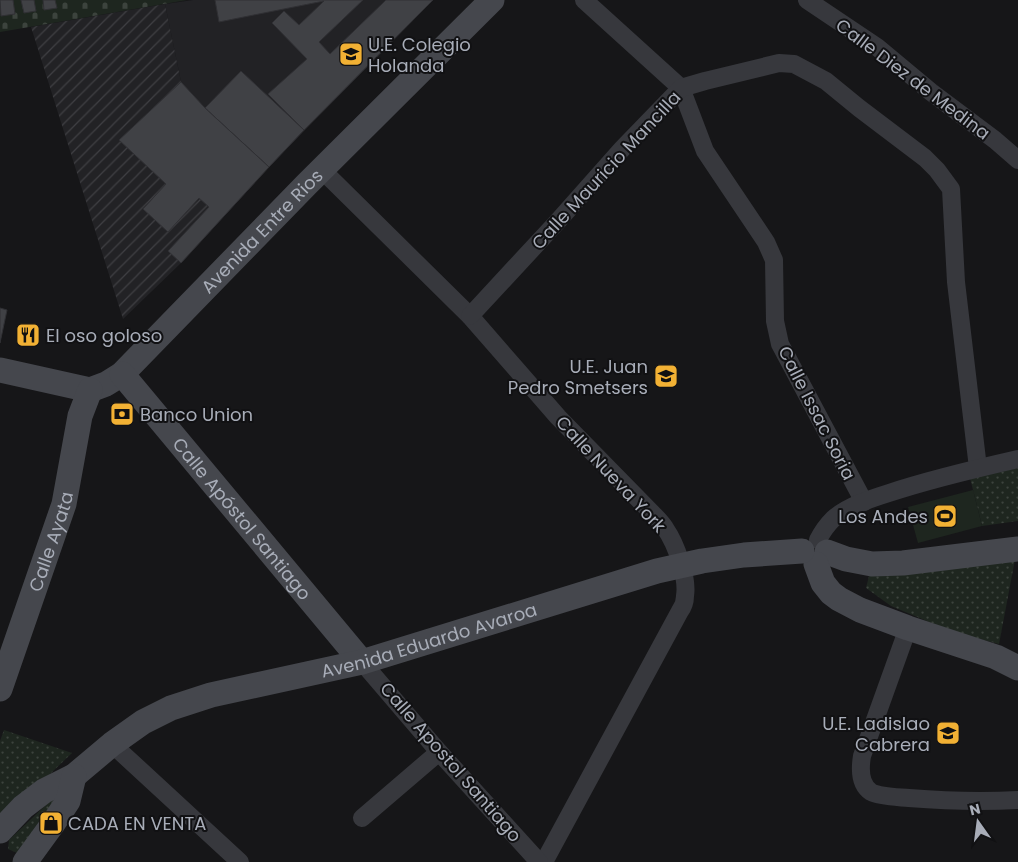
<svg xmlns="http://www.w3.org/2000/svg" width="1018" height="862" font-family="Poppins,sans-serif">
<defs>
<pattern id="industrial-furrows" width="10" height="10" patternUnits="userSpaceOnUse" patternTransform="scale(1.25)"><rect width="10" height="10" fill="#222225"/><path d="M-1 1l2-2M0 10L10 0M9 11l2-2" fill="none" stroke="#3f3f43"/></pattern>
<pattern id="grass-dots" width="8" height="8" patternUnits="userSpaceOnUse" patternTransform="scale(1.25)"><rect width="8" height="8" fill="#1e261f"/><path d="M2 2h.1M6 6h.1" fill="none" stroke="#3c433d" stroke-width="1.8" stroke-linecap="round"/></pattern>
<pattern id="cemetery-stones" width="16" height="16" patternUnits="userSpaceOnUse" patternTransform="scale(1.25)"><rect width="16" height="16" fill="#1e261f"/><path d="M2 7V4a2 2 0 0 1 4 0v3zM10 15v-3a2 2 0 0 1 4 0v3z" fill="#3c433d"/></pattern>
</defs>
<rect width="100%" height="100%" fill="#161618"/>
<polygon fill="#222225" points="193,0 433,0 269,167 205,108 181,82 165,4"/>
<polygon fill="url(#industrial-furrows)" points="165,4 181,82 205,108 269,167 181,263 123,319 31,27"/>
<g fill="url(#grass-dots)">
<polygon points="1018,468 1018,521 982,526 970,478"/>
<polygon points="1016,554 999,644 953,632 891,606 866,588 870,572"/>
<polygon points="4,730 72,753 0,822 0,741"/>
<polygon points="68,784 17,853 8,849 9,840"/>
</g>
<polygon fill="url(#cemetery-stones)" points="0,0 187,0 0,32"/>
<polygon fill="#1e261f" points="973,490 982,526 918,543 908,507"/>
<g fill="#404145" stroke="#303034">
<polygon points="0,0 13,0 15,14 1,16"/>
<polygon points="21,0 34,0 36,11 24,13"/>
<polygon points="43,0 55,0 57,8 44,10"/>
<polygon points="215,0 363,0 319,42 330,54 386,0 433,0 304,130 268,94 307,59 272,23 284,11 299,25 324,1 219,22"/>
<polygon points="241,71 304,130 269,167 205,108"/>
<polygon points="181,82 205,108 269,167 181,263 168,251 209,207 199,198 168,232 143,209 166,184 119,140"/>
<polygon points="0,308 7,310 0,343"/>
</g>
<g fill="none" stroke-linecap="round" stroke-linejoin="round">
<g stroke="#37383d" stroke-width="18">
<polyline points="584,0 681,88 705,151 766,242 774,260 775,321 780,344 864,502"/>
<polyline points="807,0 877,47 931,92 995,140 1018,160"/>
<path d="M322 170 470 316 558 417 652 513C657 518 662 523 665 528 676 544 688 577 685 596 685 602 683 607 680 611L544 862"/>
<polyline points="470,316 558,221 622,149 681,88 705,81 779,63 794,64 826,81 859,108 925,158 937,170 951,189 956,282 978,468"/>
<path d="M818 540C822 532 827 525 833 519 848 506 870 499 889 493 931 479 974 469 1018 459"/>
<path d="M908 628 862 756C860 768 859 784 871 792 880 797 899 797 909 798 946 801 982 802 1018 800"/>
<polyline points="362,662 439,752 539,862"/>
<polyline points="112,744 240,862"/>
<polyline points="362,818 439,752"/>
</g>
<g stroke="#45474d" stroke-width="25">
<path id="s1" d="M0 370 90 390 106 384 122 374 307 184 492 0"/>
<path id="s2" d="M122 374 362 662"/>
<polyline points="827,552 846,559 872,564 903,563 1018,549"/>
<polyline points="816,564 823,583 831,593 839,599 860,610 908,628 996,657 1018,668"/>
<path id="s3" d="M0 689 64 504 80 416 90 390"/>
<path id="s4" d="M0 831 23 807 44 791 74 776 112 744 143 722 171 708 211 695 362 662 657 571 702 561 744 555 802 551"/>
<polyline points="25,862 52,825 68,801 74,776"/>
</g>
</g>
<defs>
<g id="school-square" transform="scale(1.25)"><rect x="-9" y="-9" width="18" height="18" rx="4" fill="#f2b134" stroke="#111113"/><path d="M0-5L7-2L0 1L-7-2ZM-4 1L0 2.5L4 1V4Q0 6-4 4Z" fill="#111"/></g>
<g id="restaurant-square" transform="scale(1.25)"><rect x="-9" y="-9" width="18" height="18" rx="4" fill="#f2b134" stroke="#111113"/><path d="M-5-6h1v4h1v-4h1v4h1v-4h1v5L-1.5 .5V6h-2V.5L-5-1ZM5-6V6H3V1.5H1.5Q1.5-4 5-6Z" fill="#111"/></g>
<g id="bank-square" transform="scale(1.25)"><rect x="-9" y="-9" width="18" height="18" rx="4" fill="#f2b134" stroke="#111113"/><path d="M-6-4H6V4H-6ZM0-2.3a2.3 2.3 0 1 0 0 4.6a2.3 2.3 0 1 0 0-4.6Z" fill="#111"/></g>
<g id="stadium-square" transform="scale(1.25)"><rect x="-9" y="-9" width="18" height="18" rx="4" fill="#f2b134" stroke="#111113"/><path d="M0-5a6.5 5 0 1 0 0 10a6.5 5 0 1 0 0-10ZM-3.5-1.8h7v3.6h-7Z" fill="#111"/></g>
<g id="shop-square" transform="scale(1.25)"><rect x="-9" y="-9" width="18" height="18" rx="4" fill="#f2b134" stroke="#111113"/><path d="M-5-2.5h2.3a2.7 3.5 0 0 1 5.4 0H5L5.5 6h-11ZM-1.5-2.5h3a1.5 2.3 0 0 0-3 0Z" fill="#111"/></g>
</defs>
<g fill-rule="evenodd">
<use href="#school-square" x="351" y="54"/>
<use href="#restaurant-square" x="28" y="335"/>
<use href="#school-square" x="666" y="376"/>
<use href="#bank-square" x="122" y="414"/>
<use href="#stadium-square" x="945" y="516"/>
<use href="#school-square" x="948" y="733"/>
<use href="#shop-square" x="51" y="823"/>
</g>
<g text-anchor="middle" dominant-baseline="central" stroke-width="4" stroke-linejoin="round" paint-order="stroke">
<g font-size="18" fill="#a8adb8" stroke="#111113" text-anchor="start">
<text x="368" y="44">U.E. Colegio<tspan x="368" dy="21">Holanda</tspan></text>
<text x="46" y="335">El oso goloso</text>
<text x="648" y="366" text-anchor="end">U.E. Juan<tspan x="648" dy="21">Pedro Smetsers</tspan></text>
<text x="140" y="414">Banco Union</text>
<text x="928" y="516" text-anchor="end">Los Andes</text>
<text x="930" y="723" text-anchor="end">U.E. Ladislao<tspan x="930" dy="21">Cabrera</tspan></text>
<text x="68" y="823">CADA EN VENTA</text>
</g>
<g font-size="18" fill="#a8adb8" stroke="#111113">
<text transform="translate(913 79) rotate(37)">Calle Diez de Medina</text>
<text transform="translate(606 170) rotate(-47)">Calle Mauricio Mancilla</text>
<text stroke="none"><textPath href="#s1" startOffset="328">Avenida Entre Rios</textPath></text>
<text transform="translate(817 413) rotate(63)">Calle Issac Soria</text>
<text transform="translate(611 474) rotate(47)">Calle Nueva York</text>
<text stroke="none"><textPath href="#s2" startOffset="188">Calle Apóstol Santiago</textPath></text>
<text stroke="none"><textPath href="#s3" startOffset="156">Calle Ayata</textPath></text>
<text stroke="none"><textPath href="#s4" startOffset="479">Avenida Eduardo Avaroa</textPath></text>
<text transform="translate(451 762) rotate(49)">Calle Apostol Santiago</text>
</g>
</g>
<g transform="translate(978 822) rotate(346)" stroke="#111113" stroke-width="4" paint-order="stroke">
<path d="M0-4L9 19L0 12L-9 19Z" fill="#a8adb8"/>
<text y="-8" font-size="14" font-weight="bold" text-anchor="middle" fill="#a8adb8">N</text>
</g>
</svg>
